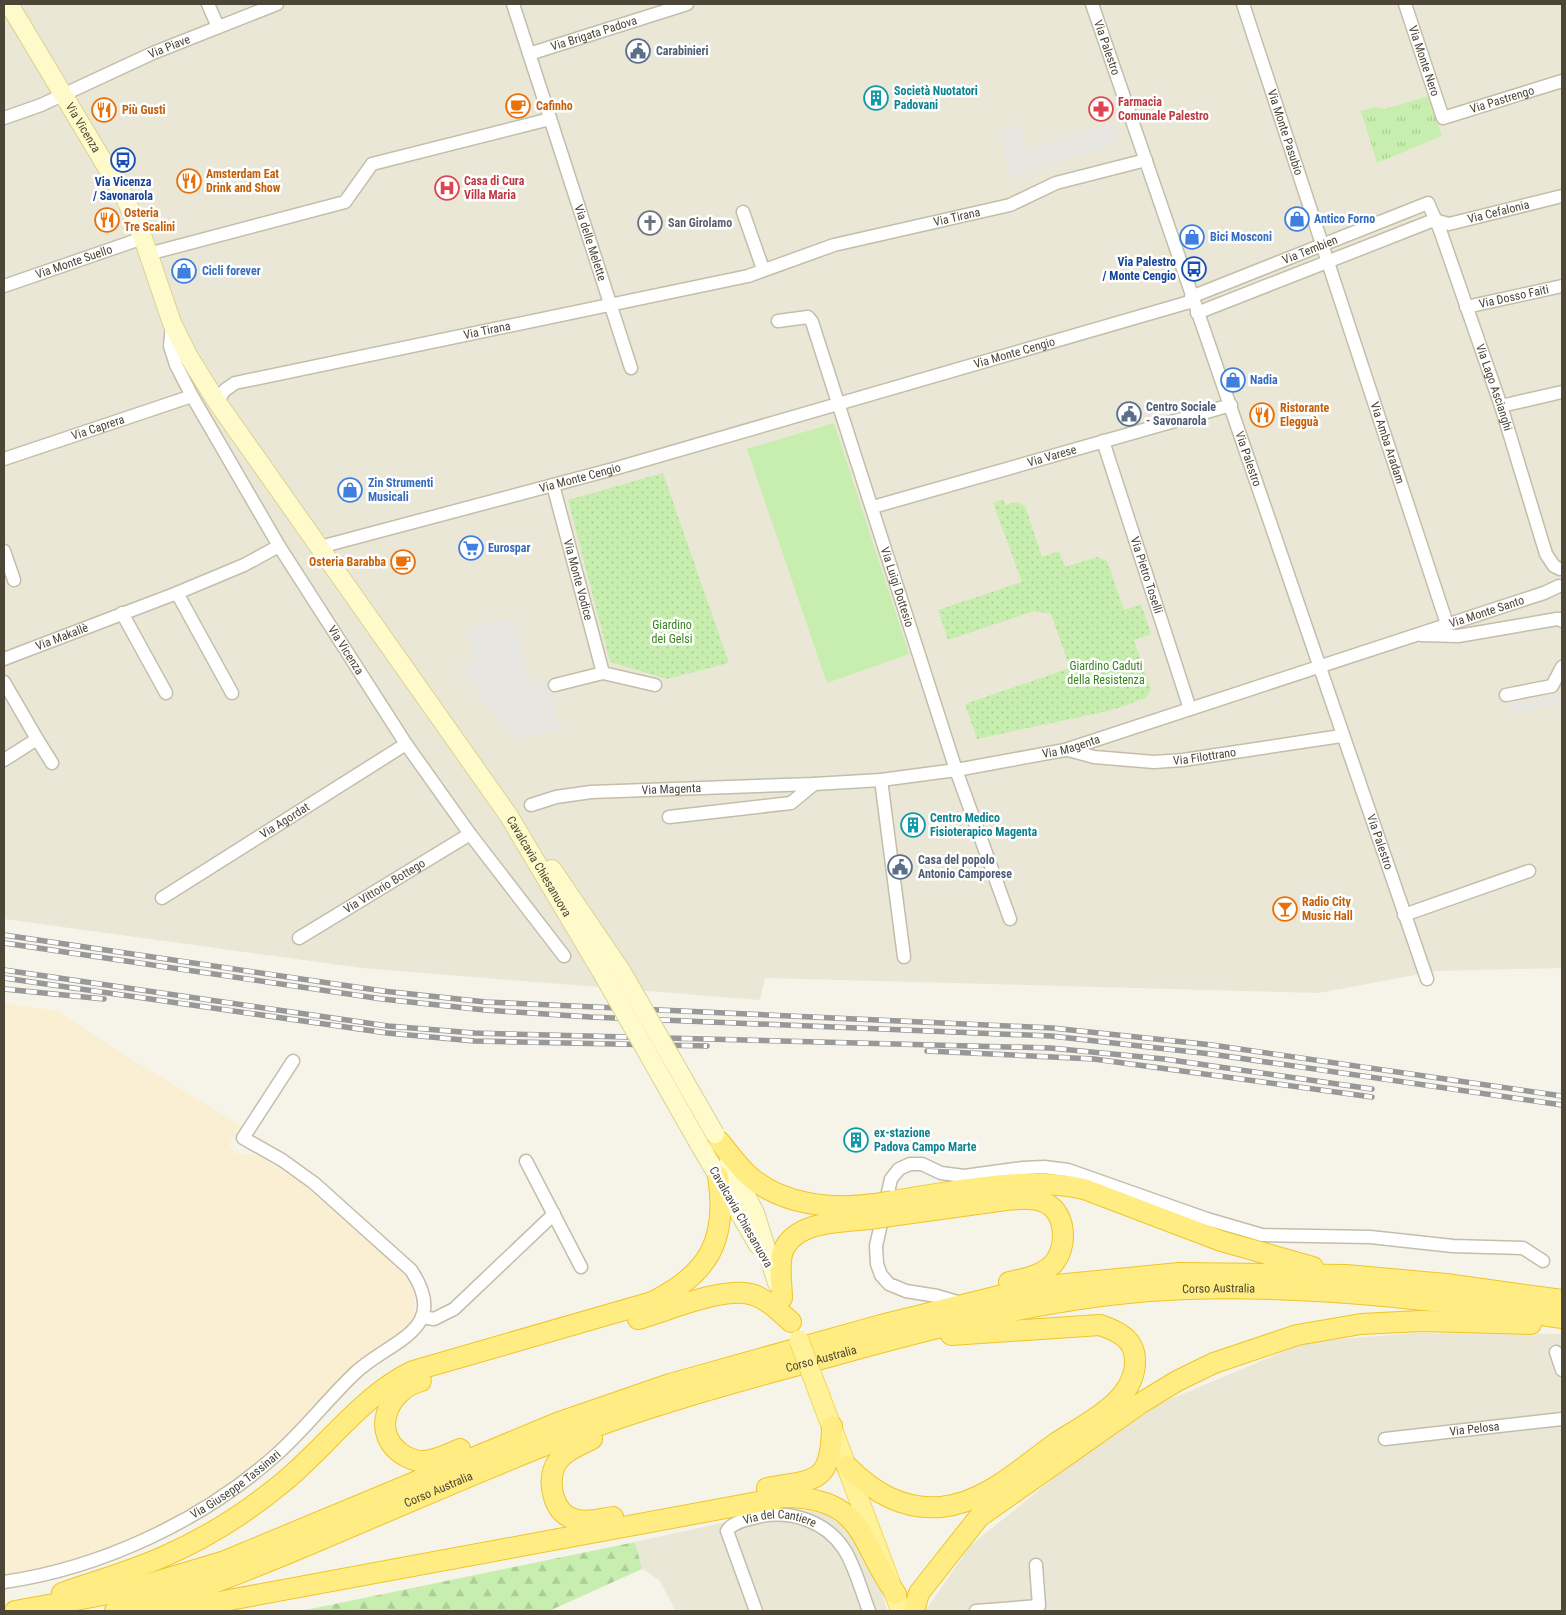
<svg xmlns="http://www.w3.org/2000/svg" width="1566" height="1615" font-family="'Roboto Condensed',sans-serif">
<defs>
<pattern id="grass-tufts" width="24" height="20" patternUnits="userSpaceOnUse" patternTransform="scale(1.25)"><rect width="24" height="20" fill="#c7eeae"/><path d="M3 7l-1-3M5 7V3M7 7l1-3M15 17l-1-3M17 17v-4M19 17l1-3" fill="none" stroke="#accd96"/></pattern>
<pattern id="forest-firs" width="22" height="20" patternUnits="userSpaceOnUse" patternTransform="scale(1.25)"><rect width="22" height="20" fill="#c7eeae"/><path d="M5 1l3.5 6h-7zM16 11l3.5 6h-7z" fill="#accd96"/></pattern>
<pattern id="park-dots" width="8" height="8" patternUnits="userSpaceOnUse" patternTransform="scale(1.25)"><rect width="8" height="8" fill="#c7eeae"/><path d="M2 2h.1M6 6h.1" fill="none" stroke="#accd96" stroke-width="1.8" stroke-linecap="round"/></pattern>
</defs>
<rect width="100%" height="100%" fill="#f6f4e9"/>
<g fill="#ebe7d6">
<polygon points="4,4 1562,4 1562,968 1436,971 1319,993 765,978 760,1000 362,968 4,919"/>
<polygon points="1412,1333 1562,1334 1562,1611 925,1611 971,1545 1074,1462 1161,1403 1307,1342"/>
<polygon points="800,1510 835,1515 862,1550 881,1588 887,1611 676,1611 659,1580 642,1569 635,1542 739,1519"/>
</g>
<polygon fill="#faefd2" points="4,1003 58,1011 131,1059 242,1126 229,1144 236,1154 256,1154 299,1181 401,1270 415,1292 413,1320 404,1334 246,1475 184,1518 64,1566 4,1578"/>
<polygon fill="url(#grass-tufts)" points="1428,96 1442,136 1377,163 1361,111 1376,107 1385,109"/>
<polygon fill="url(#forest-firs)" points="635,1542 642,1569 549,1611 301,1611"/>
<g fill="url(#park-dots)">
<polygon points="663,473 729,663 667,679 610,662 568,500"/>
<polygon points="1003,499 1006,505 1016,502 1025,506 1042,557 1059,551 1065,567 1097,557 1107,561 1124,610 1141,604 1151,634 1134,640 1151,690 1146,698 1112,710 977,739 965,704 1070,668 1051,614 1034,611 948,640 938,610 1022,582 993,503"/>
</g>
<polygon fill="#c7eeae" points="834,423 909,654 827,683 747,449"/>
<g fill="#e7e6e1">
<polygon points="1114,122 1120,142 1012,177 997,133 1019,126 1027,150"/>
<polygon points="513,617 531,685 549,681 561,729 513,739 461,671 474,660 466,629"/>
<polygon points="1562,694 1562,703 1512,713 1510,704"/>
</g>
<g fill="none" stroke-linecap="round" stroke-linejoin="round">
<g stroke="#c3beaa" stroke-width="15">
<g id="minor">
<polyline points="208,4 218,27"/>
<path id="s1" d="M513 4 631 368"/>
<path id="s2" d="M1092 4 1427 979"/>
<path id="s3" d="M1243 4 1447 624"/>
<path id="s4" d="M1405 4 1443 118 1562 81"/>
<path id="s5" d="M529 54 687 4"/>
<path id="s6" d="M4 118 41 105 153 53 277 4"/>
<polyline points="743,212 763,269"/>
<polyline points="148,254 345,202 372,164 550,119"/>
<path id="s7" d="M4 286 143 238"/>
<path id="s8" d="M1191 297 1428 203 1440 230 1501 406 1546 554 1554 566 1560 569"/>
<path id="s9" d="M1466 307 1562 286"/>
<path id="s10" d="M1197 313 1434 220 1449 224 1562 196"/>
<path id="s11" d="M778 321 808 317 812 322 956 770 1010 919"/>
<path id="s12" d="M172 324 170 346 176 365 192 396 279 546 406 744 470 834 564 956"/>
<path id="s13" d="M217 402 225 390 235 383 748 276 834 245 1010 205 1056 183 1146 160"/>
<polyline points="1501,406 1562,392"/>
<path id="s14" d="M1103 441 1190 709"/>
<path id="s15" d="M4 459 192 396"/>
<path id="s16" d="M553 485 603 673 655 685"/>
<path id="s17" d="M873 507 1231 405"/>
<path id="s18" d="M320 547 617 468 1193 301"/>
<polyline points="4,551 14,580"/>
<polyline points="177,593 232,693"/>
<polyline points="122,613 166,693"/>
<polyline points="1421,635 1458,636 1557,619 1562,619 1562,621"/>
<path id="s19" d="M4 659 177 593 244 565 279 546"/>
<polyline points="4,682 37,739 4,760"/>
<polyline points="555,685 603,673"/>
<polyline points="1506,695 1552,686 1562,667"/>
<polyline points="37,739 52,763"/>
<path id="s20" d="M1068 750 1094 757 1154 762 1183 760 1341 736"/>
<polyline points="881,780 904,957"/>
<path id="s21" d="M531 805 556 797 591 792 814 784 881 780 956 770 1065 750 1544 593 1559 586"/>
<polyline points="669,817 791,803 814,784"/>
<path id="s22" d="M162 898 406 744"/>
<polyline points="1404,915 1529,871"/>
<path id="s23" d="M299 938 470 834"/>
<polyline points="526,1161 581,1267"/>
<polyline points="961,1303 937,1296 906,1291 889,1284 881,1275 877,1264 876,1246 891,1179 899,1169 910,1164 922,1164 941,1173 964,1176 1023,1168 1044,1167 1068,1170 1207,1219 1262,1235 1370,1237 1453,1246 1523,1248 1543,1261"/>
<polyline points="422,1317 434,1319 454,1309 554,1214"/>
<polyline points="1556,1352 1562,1370"/>
<path id="s24" d="M1385 1439 1562 1419"/>
<path id="s25" d="M4 1582C101 1568 202 1521 276 1455 304 1430 327 1400 354 1374 389 1340 452 1331 411 1270L314 1183 282 1160 243 1138 293 1061"/>
<path id="s26" d="M756 1611 727 1531C733 1521 750 1519 761 1516 777 1513 792 1514 807 1520 850 1536 854 1572 869 1611"/>
<polyline points="976,1611 1039,1606 1036,1565"/>
</g>
</g>
<g stroke="#dbd394" stroke-width="20">
<g id="secondary">
<path id="s27" d="M9 4 124 196 143 238 172 323 189 357 217 402 509 816 605 978"/>
<polyline points="552,869 622,972"/>
<polyline points="698,1142 758,1245"/>
<polyline points="729,1161 755,1213 777,1283"/>
</g>
</g>
<g stroke="#f1db5c" stroke-width="21">
<polyline id="primary" points="812,1375 901,1611"/>
</g>
<g stroke="#efc52a" stroke-width="22">
<g id="trunk">
<path d="M719 1141C728 1152 737 1164 747 1174 780 1205 832 1210 875 1204"/>
<path d="M892 1201C954 1192 1021 1175 1084 1189L1221 1241 1313 1267"/>
<path d="M890 1216 1006 1200C1018 1199 1029 1197 1041 1201 1067 1209 1069 1248 1052 1265 1040 1276 1024 1279 1009 1282"/>
<path d="M782 1298C782 1284 778 1265 783 1251 796 1220 843 1222 870 1219"/>
<path d="M638 1319C668 1311 725 1285 754 1295 768 1300 780 1312 791 1322"/>
<path d="M421 1381C385 1391 370 1436 405 1456 411 1459 417 1462 424 1461 436 1460 449 1454 460 1449"/>
<path d="M592 1439C579 1446 561 1452 555 1466 547 1484 554 1514 574 1519 587 1523 600 1519 613 1517"/>
<path d="M847 1466C874 1493 903 1510 941 1507 985 1503 1022 1467 1056 1443 1086 1423 1137 1401 1135 1359 1134 1339 1118 1331 1100 1325L951 1335"/>
<path d="M767 1488C817 1479 831 1484 832 1426"/>
<path d="M62 1593C96 1581 132 1571 165 1556 206 1538 247 1512 281 1484 326 1448 361 1396 413 1371L652 1302C709 1274 728 1240 718 1176"/>
<polyline points="15,1611 125,1591 225,1561 557,1423 670,1384 881,1325 1007,1294 1056,1285 1179,1273 1346,1275 1446,1284 1562,1300"/>
<path id="s28" d="M115 1611C182 1598 246 1571 308 1545 389 1511 470 1475 551 1443 643 1407 737 1381 832 1356 947 1324 1066 1293 1187 1289 1314 1285 1437 1300 1562 1318"/>
<path d="M170 1611 785 1497C866 1498 858 1542 896 1594"/>
<polyline points="914,1611 919,1593 979,1517 1141,1403 1177,1381 1214,1363 1297,1335 1361,1324 1421,1321 1531,1324"/>
</g>
</g>
<use href="#minor" stroke="#fff" stroke-width="12"/>
<use href="#secondary" stroke="#fffaca" stroke-width="18"/>
<use href="#primary" stroke="#fff299" stroke-width="19"/>
<use href="#trunk" stroke="#ffec82" stroke-width="20"/>
<g stroke="#989898" stroke-width="5.5">
<g id="rail">
<polyline points="4,935 383,991 486,1002 1052,1028 1212,1045 1562,1096"/>
<polyline points="4,943 382,999 485,1010 590,1017 1051,1036 1211,1054 1562,1105"/>
<polyline points="4,970 388,1026 474,1033 1050,1048 1164,1059 1372,1089"/>
<polyline points="4,978 387,1033 474,1041 707,1046"/>
<polyline points="4,989 104,999"/>
<polyline points="927,1051 1094,1059 1372,1097"/>
</g>
</g>
<use href="#rail" stroke="#fff" stroke-width="4" stroke-dasharray="11" stroke-linecap="butt"/>
<g stroke="#dbd394" stroke-width="20" stroke-linecap="butt">
<g id="secondary-bridge">
<polyline points="622,972 715,1134"/>
<polyline points="605,978 698,1142"/>
</g>
</g>
<g stroke="#f1db5c" stroke-width="21" stroke-linecap="butt">
<polyline id="primary-bridge" points="799,1340 812,1375"/>
</g>
<g stroke="#efc52a" stroke-width="22" stroke-linecap="butt">
<g id="trunk-bridge">
<polyline points="875,1204 892,1201"/>
<polyline points="870,1219 890,1216"/>
</g>
</g>
<use href="#secondary-bridge" stroke="#fffaca" stroke-width="18"/>
<use href="#primary-bridge" stroke="#fff299" stroke-width="19"/>
<use href="#trunk-bridge" stroke="#ffec82" stroke-width="20"/>
</g>
<defs>
<g id="civic-ring" transform="scale(1.25)"><circle r="9.5" fill="#fff" stroke="#5c6f8a" stroke-width="1.5"/><path d="M-.6-6.5H3V-4.5H.6V-3L4-1V1h2V6H-6V1h2V-1L-.6-3ZM-1.2 2.5V6h2.4V2.5Z" fill="#5c6f8a"/></g>
<g id="building-ring" transform="scale(1.25)"><circle r="9.5" fill="#fff" stroke="#0f9aa8" stroke-width="1.5"/><path d="M-4-6H4V6H1V3H-1V6H-4ZM-2.5-4.3h1.7v1.8h-1.7ZM.8-4.3h1.7v1.8H.8ZM-2.5-1h1.7V.8h-1.7ZM.8-1h1.7V.8H.8Z" fill="#0f9aa8"/></g>
<g id="cafe-ring" transform="scale(1.25)"><circle r="9.5" fill="#fff" stroke="#e8710a" stroke-width="1.5"/><path d="M-5.5-4.5H6V0H3Q3 3.5 0 3.5H-2.5Q-5.5 3.5-5.5 0ZM3-3.2v2h1.7v-2ZM-6 4.5H4V6H-6Z" fill="#e8710a"/></g>
<g id="pharmacy-ring" transform="scale(1.25)"><circle r="9.5" fill="#fff" stroke="#e0444e" stroke-width="1.5"/><path d="M-2-6h4v4h4v4h-4v4h-4v-4h-4v-4h4Z" fill="#e0444e"/></g>
<g id="restaurant-ring" transform="scale(1.25)"><circle r="9.5" fill="#fff" stroke="#e8710a" stroke-width="1.5"/><path d="M-5-6h1v4h1v-4h1v4h1v-4h1v5L-1.5 .5V6h-2V.5L-5-1ZM5-6V6H3V1.5H1.5Q1.5-4 5-6Z" fill="#e8710a"/></g>
<g id="bus-ring" transform="scale(1.25)"><circle r="9.5" fill="#fff" stroke="#1a4fb4" stroke-width="1.5"/><path d="M-5-6H5V4H4V6H2V4H-2V6H-4V4H-5ZM-3.5-4V0h7V-4ZM-3.5 1.2v1.5H-2V1.2ZM2 1.2v1.5H3.5V1.2Z" fill="#1a4fb4"/></g>
<g id="hospital-ring" transform="scale(1.25)"><circle r="9.5" fill="#fff" stroke="#e0444e" stroke-width="1.5"/><path d="M-5-5h3v3.5h4V-5h3V5h-3V1.5h-4V5h-3Z" fill="#e0444e"/></g>
<g id="shop-ring" transform="scale(1.25)"><circle r="9.5" fill="#fff" stroke="#3f7fe0" stroke-width="1.5"/><path d="M-5-2.5h2.3a2.7 3.5 0 0 1 5.4 0H5L5.5 6h-11ZM-1.5-2.5h3a1.5 2.3 0 0 0-3 0Z" fill="#3f7fe0"/></g>
<g id="church-ring" transform="scale(1.25)"><circle r="9.5" fill="#fff" stroke="#6b7280" stroke-width="1.5"/><path d="M-1.2-6h2.4v3.5h3.3v2.4h-3.3V6h-2.4V-.1h-3.3v-2.4h3.3Z" fill="#6b7280"/></g>
<g id="supermarket-ring" transform="scale(1.25)"><circle r="9.5" fill="#fff" stroke="#3f7fe0" stroke-width="1.5"/><path d="M-6-5.5h2.5l.6 2H6L4.5 2H-2.5L-4.4-4H-6ZM-1.5 3.2a1.3 1.3 0 1 0 .1 0ZM3 3.2a1.3 1.3 0 1 0 .1 0Z" fill="#3f7fe0"/></g>
<g id="bar-ring" transform="scale(1.25)"><circle r="9.5" fill="#fff" stroke="#e8710a" stroke-width="1.5"/><path d="M-6-5H6L.8 .8V4.5H3.5V6h-7V4.5H-.8V.8Z" fill="#e8710a"/></g>
</defs>
<g fill-rule="evenodd">
<use href="#civic-ring" x="638" y="51"/>
<use href="#building-ring" x="876" y="98"/>
<use href="#cafe-ring" x="518" y="106"/>
<use href="#pharmacy-ring" x="1101" y="109"/>
<use href="#restaurant-ring" x="104" y="110"/>
<use href="#bus-ring" x="123" y="160"/>
<use href="#restaurant-ring" x="189" y="181"/>
<use href="#hospital-ring" x="447" y="188"/>
<use href="#shop-ring" x="1297" y="219"/>
<use href="#restaurant-ring" x="107" y="220"/>
<use href="#church-ring" x="650" y="223"/>
<use href="#shop-ring" x="1192" y="237"/>
<use href="#bus-ring" x="1194" y="269"/>
<use href="#shop-ring" x="184" y="271"/>
<use href="#shop-ring" x="1233" y="380"/>
<use href="#civic-ring" x="1129" y="414"/>
<use href="#restaurant-ring" x="1262" y="415"/>
<use href="#shop-ring" x="350" y="490"/>
<use href="#supermarket-ring" x="471" y="548"/>
<use href="#cafe-ring" x="403" y="562"/>
<use href="#building-ring" x="913" y="825"/>
<use href="#civic-ring" x="900" y="867"/>
<use href="#bar-ring" x="1285" y="909"/>
<use href="#building-ring" x="856" y="1140"/>
</g>
<g text-anchor="middle" dominant-baseline="central" stroke-width="5" stroke-linejoin="round" paint-order="stroke">
<g font-size="12" fill="#4b4636" stroke="#fff">
<text stroke="none"><textPath href="#s5" startOffset="68">Via Brigata Padova</textPath></text>
<text stroke="none"><textPath href="#s6" startOffset="180">Via Piave</textPath></text>
<text stroke="none"><textPath href="#s2" startOffset="46">Via Palestro</textPath></text>
<text stroke="none"><textPath href="#s4" startOffset="60">Via Monte Nero</textPath></text>
<text stroke="none"><textPath href="#s4" startOffset="182">Via Pastrengo</textPath></text>
<text stroke="none"><textPath href="#s27" startOffset="144">Via Vicenza</textPath></text>
<text stroke="none"><textPath href="#s3" startOffset="135">Via Monte Pasubio</textPath></text>
<text stroke="none"><textPath href="#s10" startOffset="321">Via Cefalonia</textPath></text>
<text stroke="none"><textPath href="#s13" startOffset="768">Via Tirana</textPath></text>
<text stroke="none"><textPath href="#s1" startOffset="251">Via delle Melette</textPath></text>
<text stroke="none"><textPath href="#s8" startOffset="128">Via Tembien</textPath></text>
<text stroke="none"><textPath href="#s7" startOffset="74">Via Monte Suello</textPath></text>
<text stroke="none"><textPath href="#s9" startOffset="49">Via Dosso Faiti</textPath></text>
<text stroke="none"><textPath href="#s13" startOffset="284">Via Tirana</textPath></text>
<text stroke="none"><textPath href="#s18" startOffset="721">Via Monte Cengio</textPath></text>
<text stroke="none"><textPath href="#s8" startOffset="451">Via Lago Ascianghi</textPath></text>
<text stroke="none"><textPath href="#s15" startOffset="99">Via Caprera</textPath></text>
<text stroke="none"><textPath href="#s3" startOffset="462">Via Amba Aradam</textPath></text>
<text stroke="none"><textPath href="#s17" startOffset="186">Via Varese</textPath></text>
<text stroke="none"><textPath href="#s2" startOffset="481">Via Palestro</textPath></text>
<text stroke="none"><textPath href="#s18" startOffset="269">Via Monte Cengio</textPath></text>
<text stroke="none"><textPath href="#s14" startOffset="141">Via Pietro Toselli</textPath></text>
<text stroke="none"><textPath href="#s16" startOffset="98">Via Monte Vodice</textPath></text>
<text stroke="none"><textPath href="#s11" startOffset="315">Via Luigi Dottesio</textPath></text>
<text stroke="none"><textPath href="#s21" startOffset="982">Via Monte Santo</textPath></text>
<text stroke="none"><textPath href="#s19" startOffset="62">Via Makallè</textPath></text>
<text stroke="none"><textPath href="#s12" startOffset="374">Via Vicenza</textPath></text>
<text stroke="none"><textPath href="#s21" startOffset="545">Via Magenta</textPath></text>
<text stroke="none"><textPath href="#s20" startOffset="138">Via Filottrano</textPath></text>
<text stroke="none"><textPath href="#s21" startOffset="142">Via Magenta</textPath></text>
<text stroke="none"><textPath href="#s22" startOffset="145">Via Agordat</textPath></text>
<text stroke="none"><textPath href="#s2" startOffset="886">Via Palestro</textPath></text>
<text stroke="none"><textPath href="#s27" startOffset="1016">Cavalcavia Chiesanuova</textPath></text>
<text stroke="none"><textPath href="#s23" startOffset="100">Via Vittorio Bottego</textPath></text>
<text transform="translate(741 1217) rotate(60)">Cavalcavia Chiesanuova</text>
<text stroke="none"><textPath href="#s28" startOffset="1156">Corso Australia</textPath></text>
<text stroke="none"><textPath href="#s28" startOffset="751">Corso Australia</textPath></text>
<text stroke="none"><textPath href="#s24" startOffset="90">Via Pelosa</textPath></text>
<text stroke="none"><textPath href="#s25" startOffset="254">Via Giuseppe Tassinari</textPath></text>
<text stroke="none"><textPath href="#s28" startOffset="346">Corso Australia</textPath></text>
<text stroke="none"><textPath href="#s26" startOffset="142">Via del Cantiere</textPath></text>
</g>
<g font-size="12" font-weight="bold" fill="#4e5e75" stroke="#fff" text-anchor="start">
<text x="656" y="51">Carabinieri</text>
<text x="1146" y="407">Centro Sociale<tspan x="1146" dy="14">- Savonarola</tspan></text>
<text x="918" y="860">Casa del popolo<tspan x="918" dy="14">Antonio Camporese</tspan></text>
</g>
<g font-size="12" font-weight="bold" fill="#0d838f" stroke="#fff" text-anchor="start">
<text x="894" y="91">Società Nuotatori<tspan x="894" dy="14">Padovani</tspan></text>
<text x="930" y="818">Centro Medico<tspan x="930" dy="14">Fisioterapico Magenta</tspan></text>
<text x="874" y="1133">ex-stazione<tspan x="874" dy="14">Padova Campo Marte</tspan></text>
</g>
<g font-size="12" font-weight="bold" fill="#be3a42" stroke="#fff" text-anchor="start">
<text x="1118" y="102">Farmacia<tspan x="1118" dy="14">Comunale Palestro</tspan></text>
<text x="464" y="181">Casa di Cura<tspan x="464" dy="14">Villa Maria</tspan></text>
</g>
<g font-size="12" font-weight="bold" fill="#c56008" stroke="#fff" text-anchor="start">
<text x="536" y="106">Cafinho</text>
<text x="122" y="110">Più Gusti</text>
<text x="206" y="174">Amsterdam Eat<tspan x="206" dy="14">Drink and Show</tspan></text>
<text x="124" y="213">Osteria<tspan x="124" dy="14">Tre Scalini</tspan></text>
<text x="1280" y="408">Ristorante<tspan x="1280" dy="14">Elegguà</tspan></text>
<text x="386" y="562" text-anchor="end">Osteria Barabba</text>
<text x="1302" y="902">Radio City<tspan x="1302" dy="14">Music Hall</tspan></text>
</g>
<g font-size="12" font-weight="bold" fill="#164399" stroke="#fff">
<text x="123" y="182">Via Vicenza<tspan x="123" dy="14">/ Savonarola</tspan></text>
<text x="1176" y="262" text-anchor="end">Via Palestro<tspan x="1176" dy="14">/ Monte Cengio</tspan></text>
</g>
<g font-size="12" font-weight="bold" fill="#366cbe" stroke="#fff" text-anchor="start">
<text x="1314" y="219">Antico Forno</text>
<text x="1210" y="237">Bici Mosconi</text>
<text x="202" y="271">Cicli forever</text>
<text x="1250" y="380">Nadia</text>
<text x="368" y="483">Zin Strumenti<tspan x="368" dy="14">Musicali</tspan></text>
<text x="488" y="548">Eurospar</text>
</g>
<g font-size="12" font-weight="bold" fill="#5b616d" stroke="#fff" text-anchor="start">
<text x="668" y="223">San Girolamo</text>
</g>
<g font-size="12" fill="#388422" stroke="#fff">
<text x="672" y="625">Giardino<tspan x="672" dy="14">dei Gelsi</tspan></text>
<text x="1106" y="666">Giardino Caduti<tspan x="1106" dy="14">della Resistenza</tspan></text>
</g>
</g>
<rect width="1566" height="1615" fill="none" stroke="#4b4636" stroke-width="10"/>
</svg>
